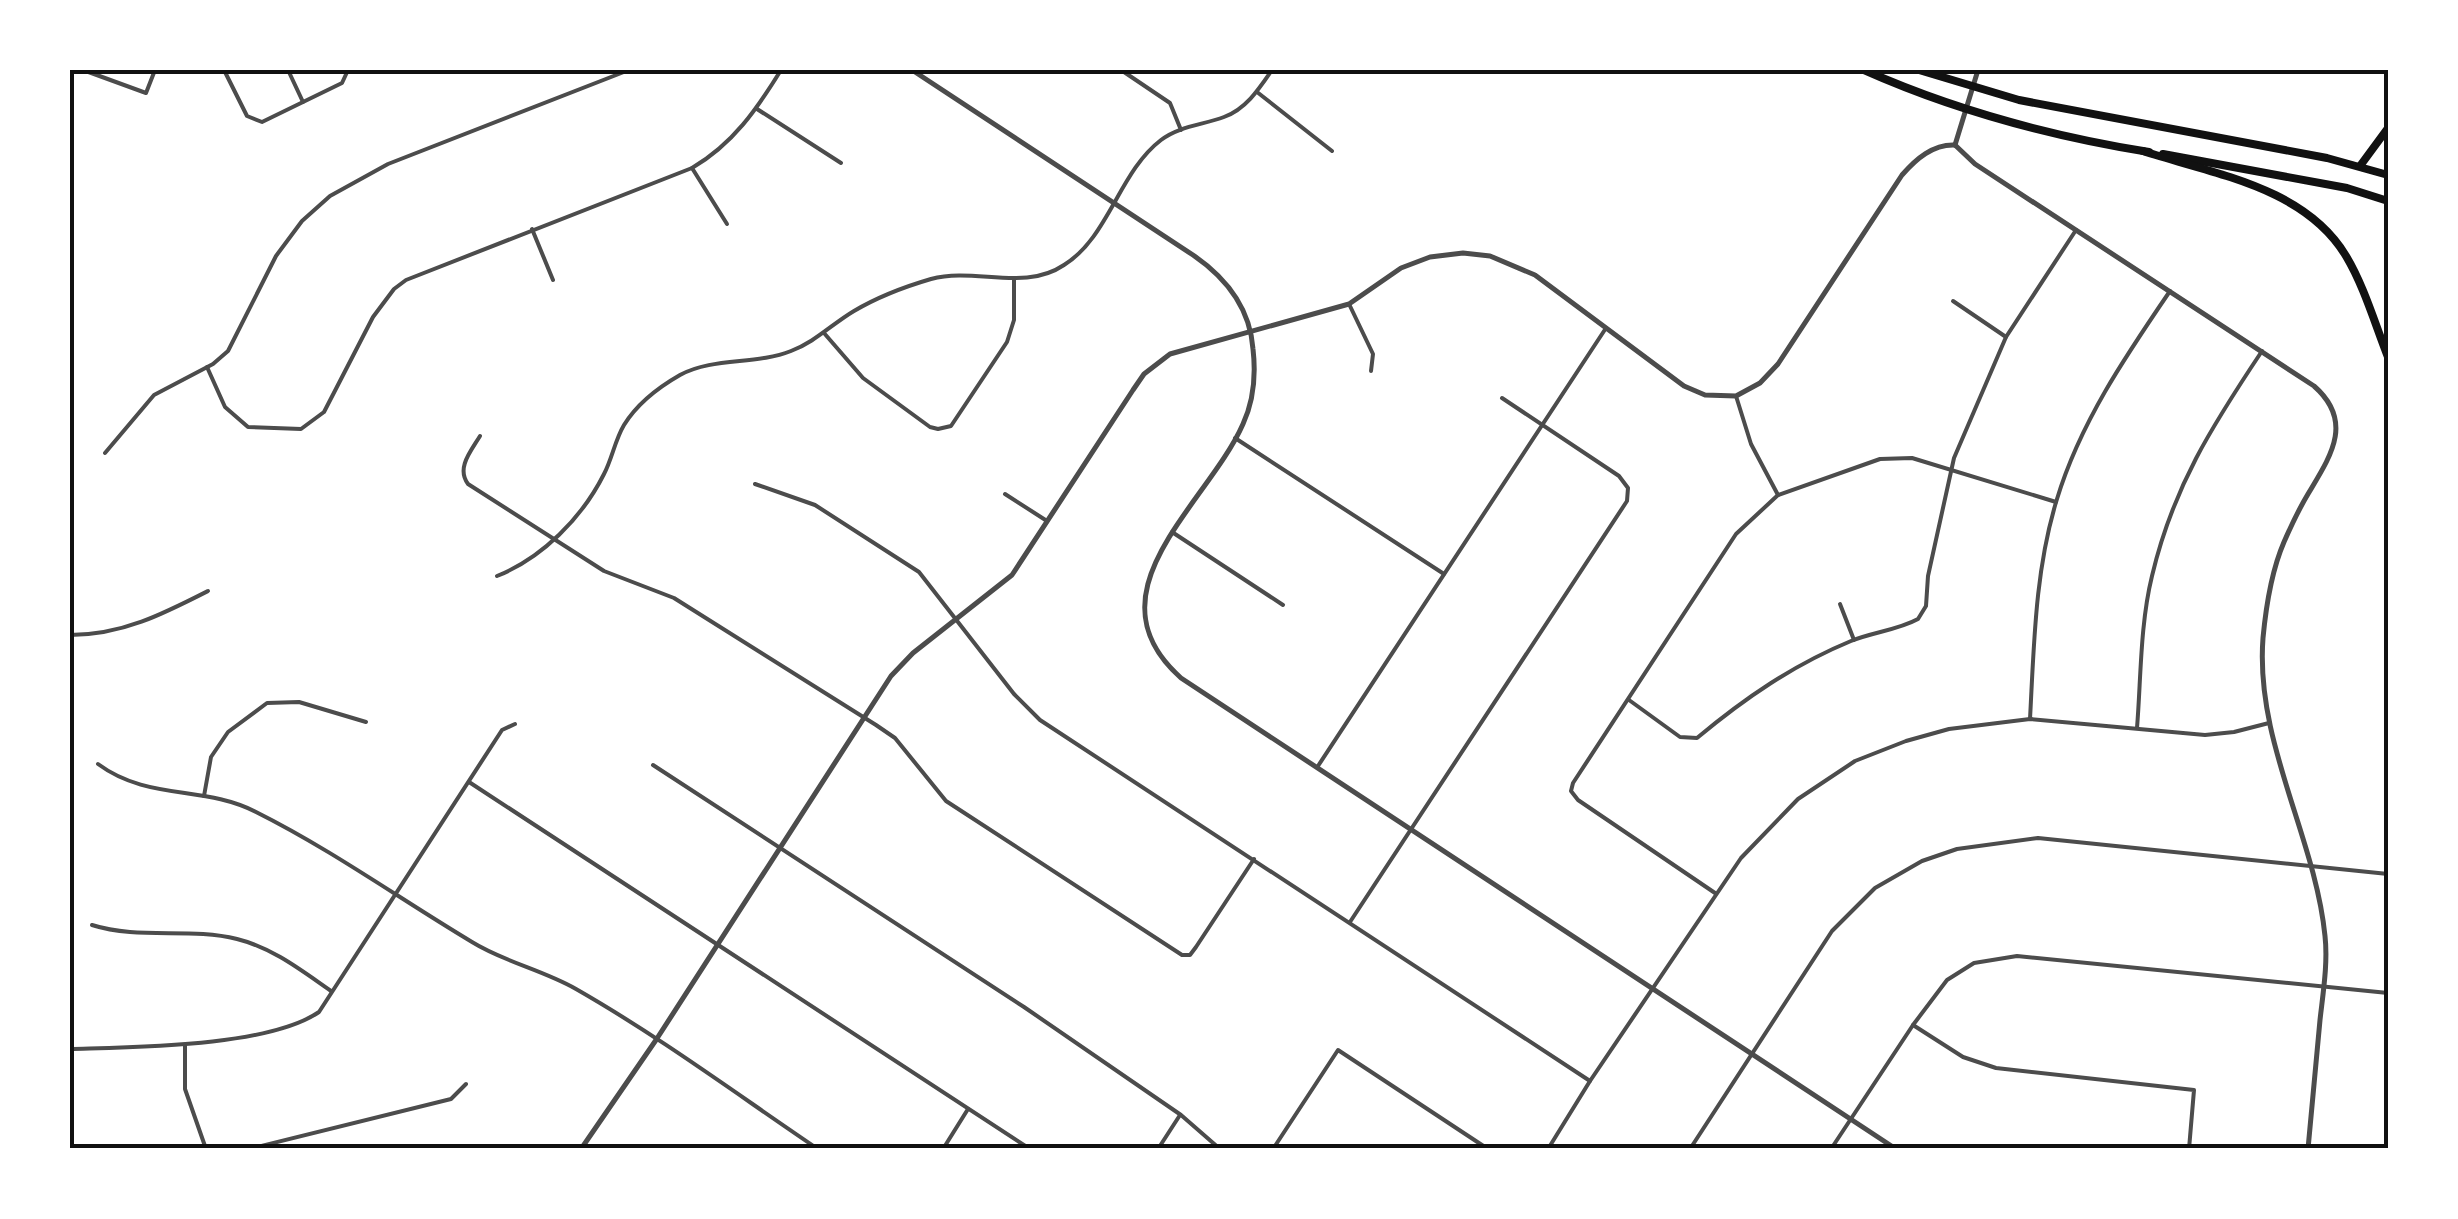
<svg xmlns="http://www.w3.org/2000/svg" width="2458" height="1219" font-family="'Roboto Condensed',sans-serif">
<rect width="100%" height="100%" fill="#fff"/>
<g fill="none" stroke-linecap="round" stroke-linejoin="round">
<g stroke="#4c4c4c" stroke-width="4">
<polyline points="83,70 146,93 155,70"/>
<polyline points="224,70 247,116 262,122 342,83 348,70"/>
<polyline points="288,70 303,102"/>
<polyline points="1121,70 1170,103 1181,130"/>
<polyline points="1257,92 1332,151"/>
<polyline points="757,109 841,163"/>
<polyline points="692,168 727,224"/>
<polyline points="532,229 553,280"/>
<polyline points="1953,301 2006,337"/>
<polyline points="1350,306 1373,354 1371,371"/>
<polyline points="824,333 863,378 930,427 938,429 951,426 1007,342 1014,320 1014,279"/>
<path d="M207 367 225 407 248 427 301 429 324 412 373 317 394 289 406 280 692 168C733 144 757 109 781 70"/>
<polyline points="1736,396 1751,444 1778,495"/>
<path d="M480 436C471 451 456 468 468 484L604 571 674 598 876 725 895 738 946 801 1182 955H1190L1196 947 1254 859"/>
<polyline points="1235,438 1444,574"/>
<polyline points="105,453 154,395 213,364 228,351 276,256 302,221 330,196 388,164 629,70"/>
<polyline points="755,484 815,505 919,572 1014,694 1040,720 1590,1081"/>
<polyline points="1005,494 1047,521"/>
<polyline points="1172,532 1283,605"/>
<path d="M497 576C542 558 582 518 604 474 612 459 615 440 624 425 637 404 659 387 680 375 713 357 756 365 791 351 815 342 832 324 854 311 876 298 907 286 931 279 975 267 1024 292 1064 265 1109 237 1119 172 1161 140 1179 126 1203 125 1224 117 1246 109 1259 89 1272 70"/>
<polyline points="1840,604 1854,640"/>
<path d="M70 635C122 635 163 614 208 591"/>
<path d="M1629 700 1680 737 1697 738C1745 698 1793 665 1851 641 1873 632 1898 630 1918 619L1926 606 1928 576 1954 458 2006 337 2076 230"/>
<path d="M2030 719C2034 645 2035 570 2057 499 2080 423 2125 357 2170 291"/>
<path d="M2137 728C2141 679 2140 625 2152 576 2173 487 2212 426 2262 351"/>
<path d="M98 764C148 801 204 785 256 812 332 850 400 899 472 942 504 962 543 970 576 989 660 1037 738 1095 818 1149"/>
<polyline points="653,765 1024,1007 1181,1115 1220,1149"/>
<polyline points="1318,766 1606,328"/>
<polyline points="469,782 1030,1149"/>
<polyline points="204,796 211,757 228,732 267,703 299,702 366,722"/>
<polyline points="1715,893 1578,800 1571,791 1573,783 1736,534 1778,495 1880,459 1912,458 2056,502"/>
<polyline points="1350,922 1627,501 1628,488 1619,476 1502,398"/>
<path d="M92 925C139 940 190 927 237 939 273 948 302 971 331 991"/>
<polyline points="1913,1025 1963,1057 1996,1068 2194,1090 2189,1149"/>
<polyline points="185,1045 185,1089 206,1149"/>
<path d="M70 1049C133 1047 268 1047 319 1012L502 730 515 724"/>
<polyline points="249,1149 451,1099 466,1084"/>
<polyline points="943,1149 968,1109"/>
<polyline points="1158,1149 1180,1115"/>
<polyline points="1273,1149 1338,1050 1488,1149"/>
<polyline points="1548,1149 1590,1081 1741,858 1798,799 1855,761 1906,741 1949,729 2030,719 2205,735 2234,732 2269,723"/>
<polyline points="1690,1149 1832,931 1875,888 1922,861 1957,849 2038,838 2388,874"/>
<polyline points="1831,1149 1913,1025 1947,980 1974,963 2017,956 2388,993"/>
</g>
<g stroke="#4c4c4c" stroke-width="5">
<path d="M912 70 1193 255C1225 277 1250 308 1253 349 1256 375 1254 400 1243 424 1208 504 1084 592 1181 678L1896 1149"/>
<path d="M1955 145 1975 164 2314 386C2355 422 2330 457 2308 494 2299 509 2291 526 2284 542 2271 572 2266 606 2263 638 2255 742 2315 836 2325 936 2328 963 2323 993 2320 1020 2316 1063 2312 1106 2308 1149"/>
<polyline points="1955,145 1978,70"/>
<path d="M581 1149 656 1040 891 676 913 653 1012 575 1133 390 1144 374 1170 354 1349 304 1401 268 1430 257 1463 253 1490 256 1535 275 1684 386 1705 395 1736 396 1760 383 1778 364 1902 175C1916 159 1933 144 1955 145"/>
</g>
<g stroke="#111" stroke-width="8">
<path d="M1864 70C1956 111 2050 136 2149 152"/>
<polyline points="1919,70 2019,100 2327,158 2388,175"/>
<polyline points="2163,154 2347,188 2388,201"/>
</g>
<g stroke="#111" stroke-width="8">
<path d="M2143 151C2213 174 2305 187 2346 256 2364 286 2375 324 2388 357"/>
<polyline points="2360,166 2388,128"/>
</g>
</g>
<rect width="2458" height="1219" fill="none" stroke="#ffffff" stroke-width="145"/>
<rect x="72" y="72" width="2314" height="1074" fill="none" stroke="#111" stroke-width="4"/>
</svg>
